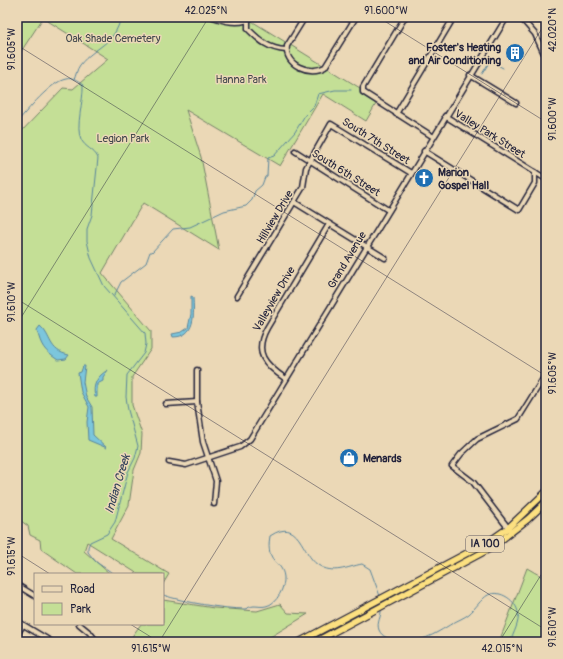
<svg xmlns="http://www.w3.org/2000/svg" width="563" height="659" font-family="Pangolin,sans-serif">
<rect width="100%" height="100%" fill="#ebd8b6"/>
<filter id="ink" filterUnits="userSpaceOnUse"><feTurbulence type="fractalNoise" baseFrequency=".025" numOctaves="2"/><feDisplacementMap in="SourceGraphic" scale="8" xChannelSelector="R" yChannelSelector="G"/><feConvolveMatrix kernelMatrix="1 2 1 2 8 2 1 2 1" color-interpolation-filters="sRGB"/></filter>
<g filter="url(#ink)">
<g fill="#c4df96" stroke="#738068">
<polygon points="17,17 245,17 360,88 360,94 376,104 366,121 323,94 280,166 186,110 201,157 219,250 143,203 102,273 151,331 151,349 132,377 132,405 142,434 141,453 134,470 129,505 111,539 169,574 163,584 163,574 138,574 87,542 84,551 110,574 77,574 41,549 40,540 30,535 28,526 17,518 17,136 63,88 73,89 108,59 43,18 18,56"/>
<polygon points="527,568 546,579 546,642 499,642"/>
<polygon points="163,600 214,608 257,611 280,604 288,613 308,614 262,642 128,642 141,624 163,624"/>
</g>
<g fill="#7cc6dc" stroke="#58849c">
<path d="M191 296 193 297C194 314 196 337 173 337L172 334 182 332 188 328 191 314Z"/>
<path d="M40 326C52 336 48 351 69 355L66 359 58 360C44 351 41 346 37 330Z"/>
<polygon points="83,366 85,366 83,382 86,397 92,407 93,435 107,448 88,440 87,422 89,407 81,392 78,373 81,372"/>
<path d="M108 370 103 377V381L97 384V397H95C92 385 97 376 108 370Z"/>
</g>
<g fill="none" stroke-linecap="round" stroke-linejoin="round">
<g stroke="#58849c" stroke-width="1">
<polyline points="482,74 490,61 503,68"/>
<path d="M74 80C76 75 77 69 80 65 95 46 115 45 121 17"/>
<path d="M17 122C28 110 50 82 66 79 72 77 78 82 83 85 84 100 75 127 81 139 85 148 94 149 98 158L92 215 87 229V241L91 258 104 286 145 333 146 344 144 353 127 375 126 397 128 410 138 446 135 458 128 472 115 522 107 534 90 542 88 547V552L96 562 114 574"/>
<polyline points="114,296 121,282 146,263 150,252 152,252 173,229 190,227 224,211 246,206 252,200 255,191 262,185 265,177 267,176 268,158 274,156 295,132 305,115 314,106 318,94 335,90 351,90"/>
<path d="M163 595C183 602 224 609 245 609 248 608 251 606 254 606 258 606 262 607 266 606 277 604 285 587 284 577 282 559 265 565 270 536 300 516 301 554 318 565 333 575 347 567 362 564L370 569 380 596"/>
<path d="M381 609C382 617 376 622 379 630 382 637 389 639 396 640 421 644 433 635 453 623 458 620 464 618 469 614 475 609 481 599 488 595 500 589 517 601 518 613 520 622 513 634 510 642"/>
</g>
<g stroke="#22223b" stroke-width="7">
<g id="minor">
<path d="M213 17C224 21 242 26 251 17"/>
<path d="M305 17 287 46C284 65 310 76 325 67L356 17"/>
<polyline points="405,17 363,87 363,92 432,136"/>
<polyline points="520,17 535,34 546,58"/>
<path d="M248 21V29C260 41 269 49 286 50"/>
<polyline points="470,75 516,103"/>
<polyline points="396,114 454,17"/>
<polyline points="445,116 546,179"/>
<polyline points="295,151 388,210"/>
<polyline points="424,151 519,210 535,183 535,172"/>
<polyline points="294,202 385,258"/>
<polyline points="237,296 303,187 306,168 331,124 411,173"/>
<polyline points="197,370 197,402 203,442 216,481 214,504"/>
<path d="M286 379C265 365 253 353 267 328L329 224"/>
<polyline points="166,404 197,402"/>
<polyline points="169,462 186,465 240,447 250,439 507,17"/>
<polyline points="509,529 473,482 452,466 461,454 477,439 518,419 546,374"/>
<polyline points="17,585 35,596"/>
<polyline points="17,621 52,642"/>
<polyline points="79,624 90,633 97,642"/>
<polyline points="17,635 23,625"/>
</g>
</g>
<g stroke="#22223b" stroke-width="8">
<g id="highway">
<polyline points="299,642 488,542 508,528 546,492"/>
<polyline points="315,642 491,548 528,519 546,502"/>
</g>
</g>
<use href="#minor" stroke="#ebd8b6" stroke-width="4"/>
<use href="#highway" stroke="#fce080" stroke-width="5.5"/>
</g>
</g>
<path fill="none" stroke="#22223b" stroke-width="1" stroke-opacity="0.45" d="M378 17 546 122M17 45 546 376M17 299 546 630M17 324 209 17M17 553 50 574M130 624 159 642M159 642 546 22M499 642 546 567"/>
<defs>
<g id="building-disc" transform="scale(1)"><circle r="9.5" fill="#1f6fb2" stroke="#ebd8b6"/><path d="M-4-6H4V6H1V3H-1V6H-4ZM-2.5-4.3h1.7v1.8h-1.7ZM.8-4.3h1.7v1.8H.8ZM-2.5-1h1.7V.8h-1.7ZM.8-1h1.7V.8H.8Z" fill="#fff"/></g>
<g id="church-disc" transform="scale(1)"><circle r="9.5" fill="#1f6fb2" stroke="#ebd8b6"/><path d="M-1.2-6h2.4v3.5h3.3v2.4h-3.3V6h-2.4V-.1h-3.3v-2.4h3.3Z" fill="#fff"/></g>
<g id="shop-disc" transform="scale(1)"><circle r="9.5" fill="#1f6fb2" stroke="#ebd8b6"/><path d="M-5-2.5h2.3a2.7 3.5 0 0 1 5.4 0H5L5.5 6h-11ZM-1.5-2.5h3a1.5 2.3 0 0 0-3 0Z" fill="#fff"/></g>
</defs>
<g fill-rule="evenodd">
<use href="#building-disc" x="515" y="53"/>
<use href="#church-disc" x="424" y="178"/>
<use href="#shop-disc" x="349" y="458"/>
</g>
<g text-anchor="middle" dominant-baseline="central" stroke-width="3" stroke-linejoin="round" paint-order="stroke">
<rect fill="#ebd8b6" stroke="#5e5960" stroke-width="1" x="466" y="536" width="38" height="16" rx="3"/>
<g font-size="10" font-weight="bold" fill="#22223b">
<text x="485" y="544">IA 100</text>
</g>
<g font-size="11" fill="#42484d" stroke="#ebd8b6">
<text x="113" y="38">Oak Shade Cemetery</text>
<text x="241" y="79">Hanna Park</text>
<text x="123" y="138">Legion Park</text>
</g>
<g font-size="11" font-weight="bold" fill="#22223b" stroke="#ebd8b6" text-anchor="start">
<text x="501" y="47" text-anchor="end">Foster's Heating<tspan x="501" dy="13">and Air Conditioning</tspan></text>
<text x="438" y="172">Marion<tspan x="438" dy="13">Gospel Hall</tspan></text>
<text x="363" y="458">Menards</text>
</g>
<g font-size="11" fill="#22223b" stroke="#ebd8b6">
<text transform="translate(490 134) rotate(32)">Valley Park Street</text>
<text transform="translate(376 141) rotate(32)">South 7th Street</text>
<text transform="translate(346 173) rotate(32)">South 6th Street</text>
<text transform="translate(275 217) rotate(-59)">Hillview Drive</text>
<text transform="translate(347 260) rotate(-59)">Grand Avenue</text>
<text transform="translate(274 299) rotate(-60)">Valleyview Drive</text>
</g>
<g font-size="12" font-style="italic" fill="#34435b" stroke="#ebd8b6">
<text transform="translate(118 484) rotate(-73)">Indian Creek</text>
</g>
</g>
<rect width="563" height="659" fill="none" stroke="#ebd8b6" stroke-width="44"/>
<rect x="34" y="573" width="130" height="52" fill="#ebd8b6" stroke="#9b8f85"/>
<rect x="42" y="586" width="20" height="6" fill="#ebd8b6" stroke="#9b8f85"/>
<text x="70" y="593" font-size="12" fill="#22223b">Road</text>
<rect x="42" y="603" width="20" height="12" fill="#c4df96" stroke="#9b8f85"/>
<text x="70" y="613" font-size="12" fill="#22223b">Park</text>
<rect x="22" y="22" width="519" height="615" fill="none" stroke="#22223b" stroke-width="1.5"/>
<g font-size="10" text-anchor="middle" fill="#22223b">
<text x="206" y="14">42.025°N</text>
<text x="386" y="14">91.600°W</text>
<text transform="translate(552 30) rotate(-90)" y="4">42.020°N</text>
<text transform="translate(11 49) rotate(-90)" y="4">91.605°W</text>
<text transform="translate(552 119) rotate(-90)" y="4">91.600°W</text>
<text transform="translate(11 302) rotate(-90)" y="4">91.610°W</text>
<text transform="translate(552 373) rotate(-90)" y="4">91.605°W</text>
<text transform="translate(11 556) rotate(-90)" y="4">91.615°W</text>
<text transform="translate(552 627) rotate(-90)" y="4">91.610°W</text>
<text x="151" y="652">91.615°W</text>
<text x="502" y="652">42.015°N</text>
</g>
</svg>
